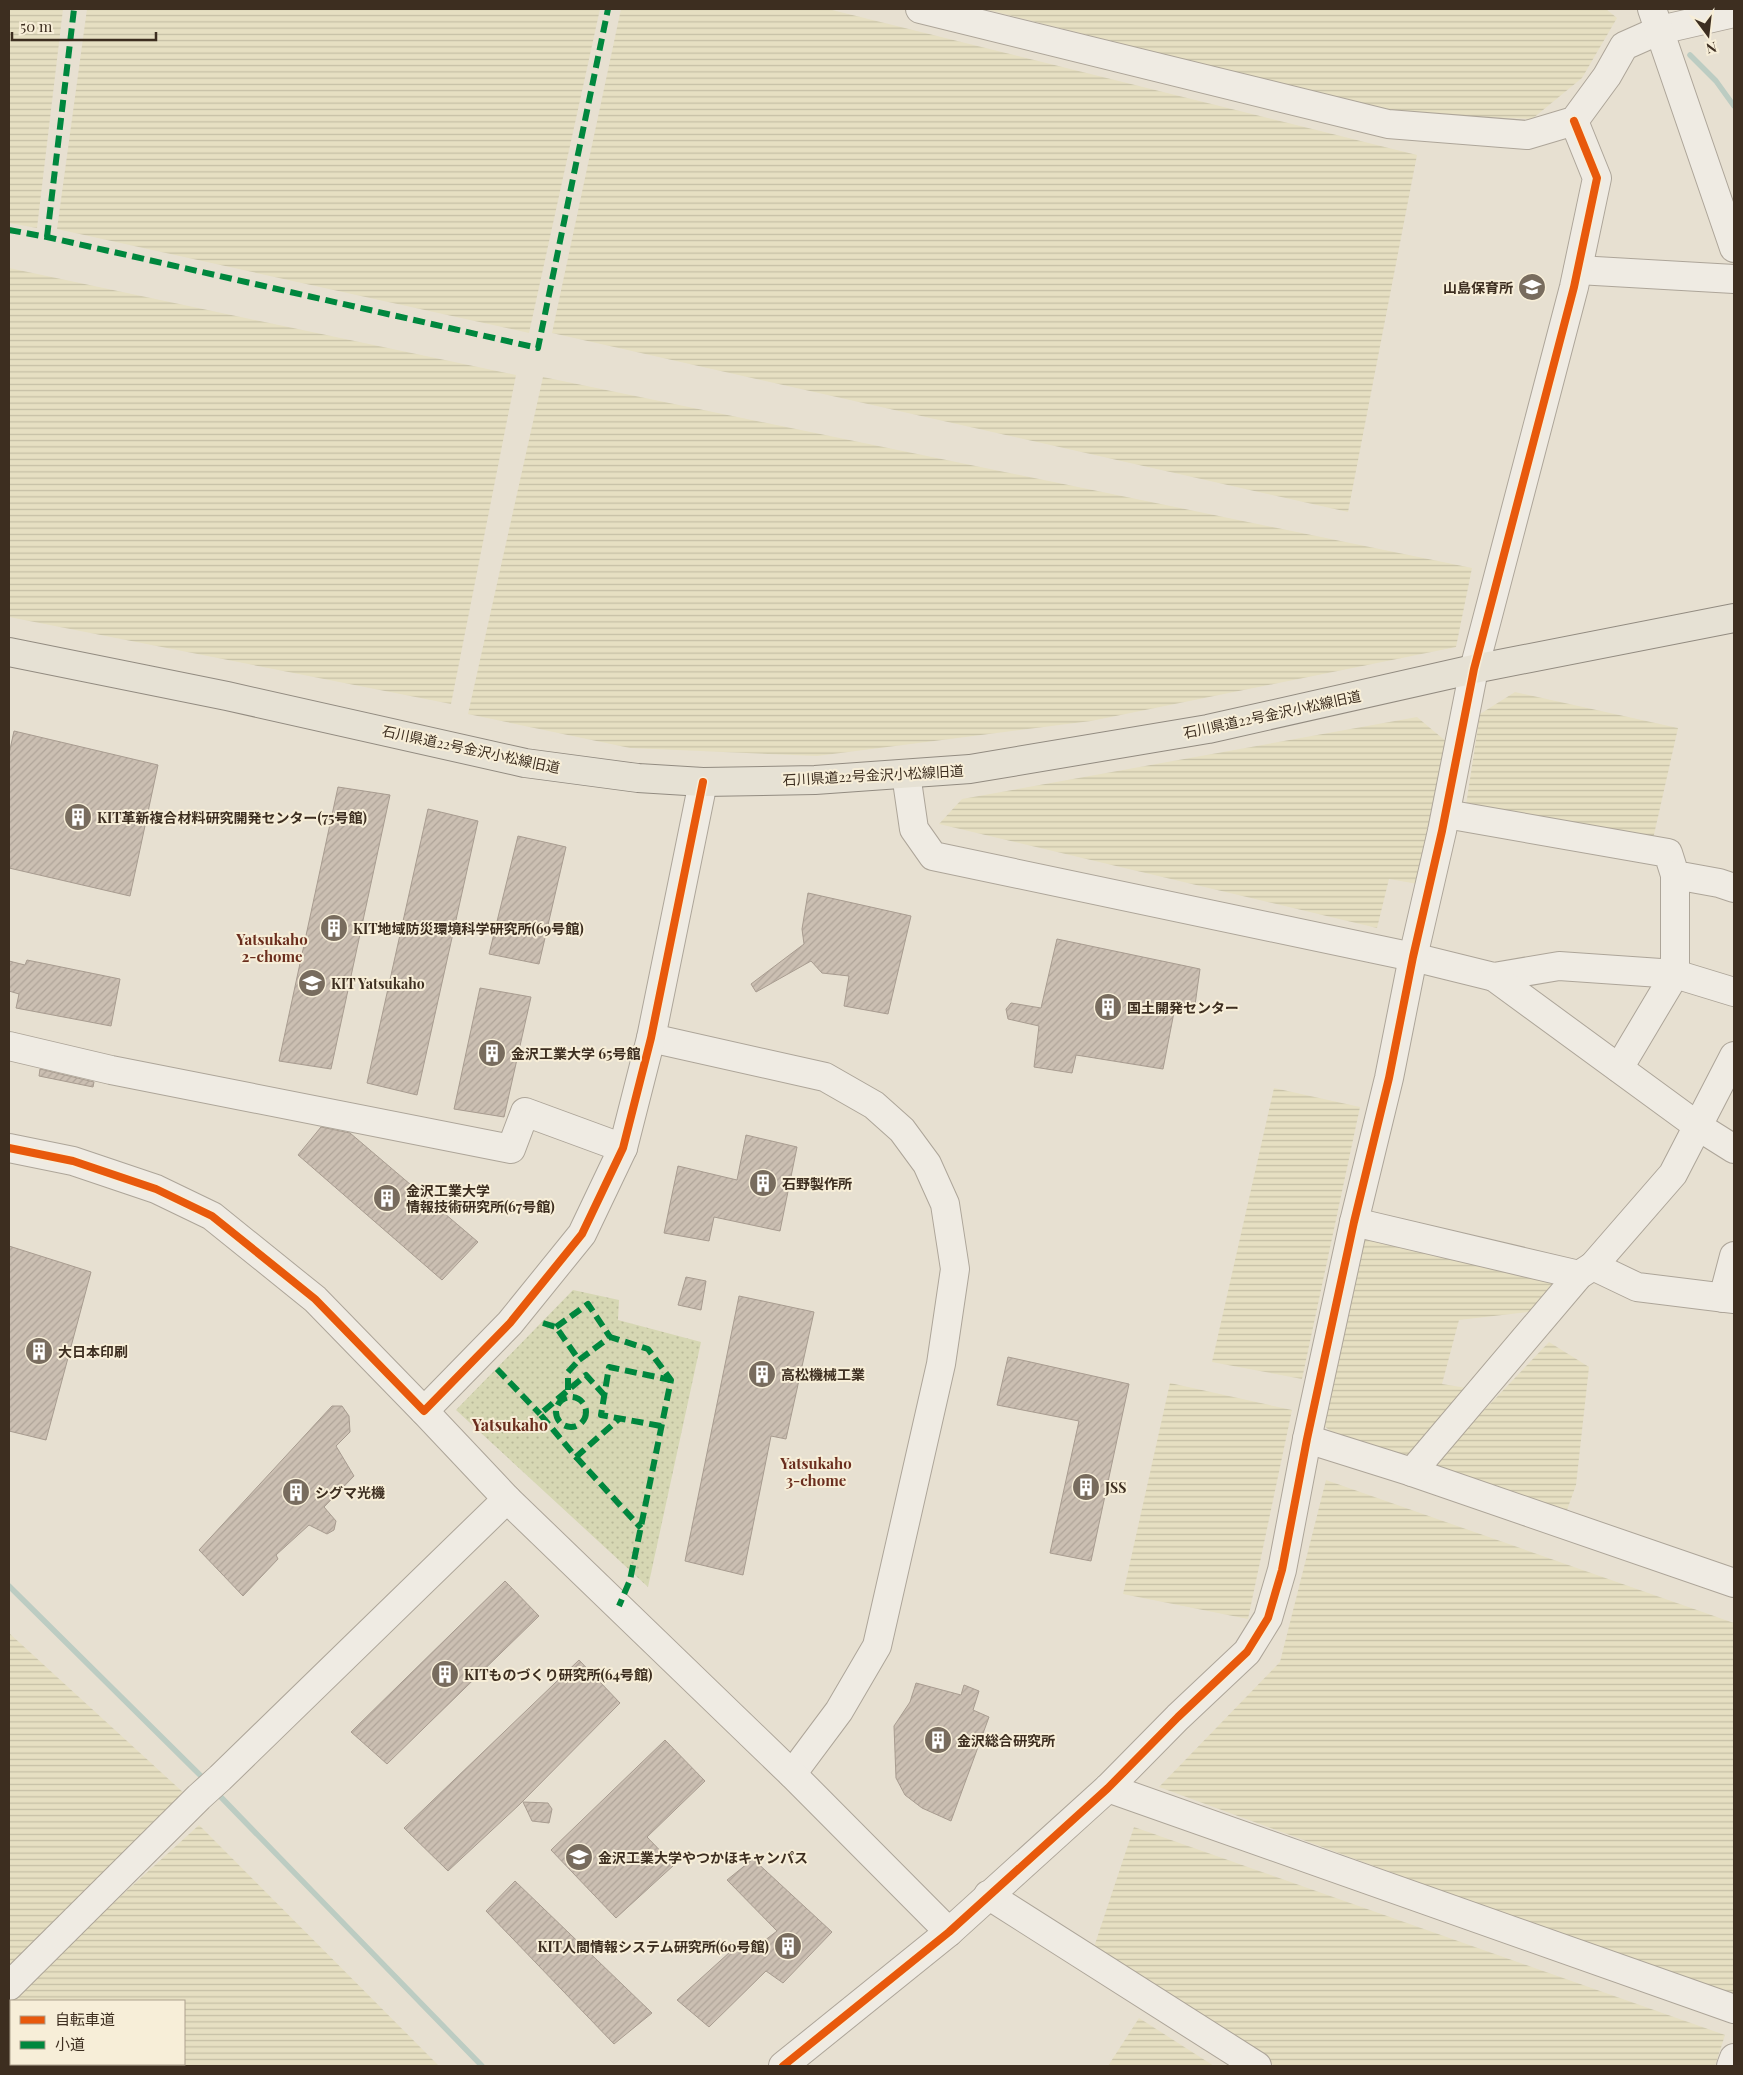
<svg xmlns="http://www.w3.org/2000/svg" width="1743" height="2075" font-family="'Playfair Display','Noto Sans JP',serif">
<defs>
<pattern id="farmland-rules" width="6" height="5" patternUnits="userSpaceOnUse" patternTransform="scale(1.25)"><rect width="6" height="5" fill="#e6dfc2"/><path d="M0 2.5h6" fill="none" stroke="#c6c0a6"/></pattern>
<pattern id="grass-dots" width="8" height="8" patternUnits="userSpaceOnUse" patternTransform="scale(1.25)"><rect width="8" height="8" fill="#d6d7b3"/><path d="M2 2h.1M6 6h.1" fill="none" stroke="#b9b99a" stroke-width="1.8" stroke-linecap="round"/></pattern>
<pattern id="building-hatch" width="6" height="6" patternUnits="userSpaceOnUse" patternTransform="scale(1.25)"><rect width="6" height="6" fill="#cbbfb2"/><path d="M-1 1l2-2M0 6l6-6M5 7l2-2" fill="none" stroke="#afa499"/></pattern>
</defs>
<rect width="100%" height="100%" fill="#e7e0d1"/>
<g fill="url(#farmland-rules)">
<polygon points="9,9 63,9 37,228 9,223"/>
<polygon points="87,9 600,9 529,333 57,229"/>
<polygon points="621,9 828,9 1417,155 1348,512 552,333"/>
<polygon points="984,9 1606,9 1617,18 1582,78 1532,119 1397,113"/>
<polygon points="9,268 516,375 451,704 9,617"/>
<polygon points="543,377 1472,568 1456,647 1091,721 817,756 630,748 468,714"/>
<polygon points="1515,692 1678,728 1651,848 1466,805 1480,714"/>
<polygon points="1417,717 1448,743 1418,884 1389,879 1377,928 939,824 962,799"/>
<polygon points="1274,1088 1360,1107 1302,1379 1212,1362"/>
<polygon points="1365,1234 1559,1281 1536,1311 1459,1320 1442,1384 1473,1389 1410,1456 1337,1437 1321,1423"/>
<polygon points="1549,1342 1589,1367 1576,1485 1567,1510 1432,1465"/>
<polygon points="1170,1383 1292,1410 1248,1619 1123,1594"/>
<polygon points="1326,1480 1734,1623 1734,1998 1159,1787 1280,1662"/>
<polygon points="9,1633 186,1795 9,1969"/>
<polygon points="199,1825 439,2066 47,2066 45,2064 184,2064 184,2001 11,2001 11,2030 9,2027 9,1998"/>
<polygon points="1134,1827 1725,2035 1715,2066 1275,2066 1093,1950"/>
<polygon points="1139,2018 1214,2066 1108,2066"/>
</g>
<polygon fill="url(#grass-dots)" points="573,1290 619,1300 618,1320 701,1342 648,1587 456,1410"/>
<g fill="none" stroke-linecap="round" stroke-linejoin="round">
<g stroke="#bcccc2" stroke-width="5.5">
<polyline points="1690,55 1716,81 1734,106"/>
<polyline points="9,1586 206,1781"/>
<polyline points="216,1792 482,2066"/>
</g>
</g>
<g fill="url(#building-hatch)" stroke="#a89c90">
<polygon points="14,731 158,765 130,896 9,868 9,754"/>
<polygon points="338,787 390,795 331,1069 279,1061"/>
<polygon points="428,809 478,821 417,1095 367,1083"/>
<polygon points="518,836 566,847 539,964 489,954"/>
<polygon points="808,893 911,916 888,1014 844,1006 849,976 822,973 811,961 756,992 751,984 804,944 802,929"/>
<polygon points="1057,939 1200,969 1195,1005 1176,1002 1163,1069 1076,1055 1072,1073 1034,1067 1039,1026 1008,1019 1006,1009 1011,1003 1041,1008"/>
<polygon points="27,960 120,979 111,1026 16,1008 19,994 9,991 9,961 25,965"/>
<polygon points="480,988 531,997 504,1117 454,1109"/>
<polygon points="40,1069 94,1082 93,1087 39,1076"/>
<polygon points="321,1127 350,1133 478,1242 442,1280 298,1155"/>
<polygon points="746,1135 797,1147 780,1231 714,1217 709,1241 664,1233 678,1166 737,1180"/>
<polygon points="9,1246 91,1272 46,1440 9,1431"/>
<polygon points="686,1277 706,1281 701,1310 678,1305"/>
<polygon points="739,1296 814,1312 786,1439 771,1436 743,1575 685,1561"/>
<polygon points="1008,1357 1129,1384 1091,1561 1050,1553 1079,1421 997,1405"/>
<polygon points="332,1406 342,1406 349,1416 350,1432 336,1446 354,1476 324,1507 336,1521 334,1530 327,1534 309,1525 276,1555 278,1559 243,1596 199,1550"/>
<polygon points="505,1581 539,1616 387,1764 351,1732"/>
<polygon points="579,1660 620,1703 519,1805 448,1871 404,1828"/>
<polygon points="916,1683 961,1695 964,1685 979,1691 973,1710 989,1717 951,1821 922,1808 905,1795 896,1778 894,1726 910,1702"/>
<polygon points="665,1740 705,1781 647,1837 674,1865 616,1918 551,1850"/>
<polygon points="523,1802 548,1803 552,1809 549,1823 532,1821"/>
<polygon points="753,1859 832,1932 783,1983 766,1971 709,2027 677,2000 741,1942 751,1951 777,1931 727,1880"/>
<polygon points="515,1881 652,2013 614,2044 486,1911"/>
</g>
<g fill="none" stroke-linecap="round" stroke-linejoin="round">
<g stroke="#ada599" stroke-width="30">
<g id="minor">
<polyline points="920,9 1388,124 1527,135 1574,121 1607,76 1624,46 1660,30 1734,13"/>
<polyline points="1652,9 1734,248"/>
<polyline points="1578,270 1734,279"/>
<polyline points="906,774 914,829 933,856 1413,957 1494,977 1559,966 1675,974 1734,992"/>
<polyline points="1446,814 1668,853 1675,875 1719,883 1734,888"/>
<polyline points="1494,977 1699,1127 1734,1149"/>
<polyline points="651,1038 825,1077 874,1105 902,1130 927,1164 945,1204 955,1269 941,1364 877,1646 839,1711 792,1774"/>
<polyline points="9,1046 111,1070 511,1149 525,1112 623,1148"/>
<polyline points="1619,1068 1675,974 1675,875"/>
<polyline points="9,1148 73,1161 156,1189 212,1216 315,1299 424,1411 510,1323 582,1234 623,1148 651,1038 703,782"/>
<polyline points="1354,1222 1579,1275"/>
<polyline points="1593,1266 1637,1287 1734,1299"/>
<polyline points="1723,1298 1734,1256"/>
<polyline points="424,1411 507,1499 792,1774 949,1932"/>
<polyline points="1307,1439 1412,1472 1734,1583"/>
<polyline points="1412,1472 1579,1275 1593,1266 1673,1174 1734,1056"/>
<polyline points="1108,1788 1734,2009"/>
<polyline points="988,1895 1257,2066"/>
<polyline points="9,1986 199,1797 220,1778 507,1499"/>
<polyline points="9,2038 11,2041"/>
<polyline points="33,2064 36,2066"/>
<polyline points="783,2066 949,1932 1108,1788 1178,1717 1247,1652 1268,1618 1282,1570 1307,1439 1354,1222 1389,1078 1413,957 1442,831 1474,669 1574,287 1597,178 1574,121"/>
<polyline points="1731,2066 1734,2058"/>
</g>
</g>
<g stroke="#928b80" stroke-width="30">
<polyline id="major" points="9,652 227,696 525,763 638,778 703,782 815,780 970,769 1208,729 1474,669 1734,618"/>
</g>
<use href="#minor" stroke="#efebe3" stroke-width="28"/>
<use href="#major" stroke="#e6e1d4" stroke-width="28"/>
<g stroke="#00873e" stroke-width="6" stroke-dasharray="12 6" stroke-linecap="butt">
<polyline points="9,230 47,237 538,348 608,9"/>
<polyline points="47,237 74,9"/>
<polyline points="543,1323 556,1327 579,1360 610,1337 648,1349 671,1380 630,1580 619,1606"/>
<polyline points="556,1327 588,1304 610,1337"/>
<polyline points="497,1369 540,1414"/>
<polyline points="568,1390 568,1372 579,1360"/>
<polyline points="605,1396 586,1375 540,1414 576,1457 620,1418"/>
<circle cx="571" cy="1412" r="15"/>
<polyline points="661,1426 601,1415 609,1367 671,1380"/>
<polyline points="576,1457 641,1528"/>
</g>
<g stroke="#f7eed8" stroke-width="11">
<g id="cycleway">
<polyline points="9,1148 73,1161 156,1189 212,1216 315,1299 424,1411 510,1323 582,1234 623,1148 651,1038 703,782"/>
<polyline points="783,2066 949,1932 1108,1788 1178,1717 1247,1652 1268,1618 1282,1570 1307,1439 1354,1222 1389,1078 1413,957 1442,831 1474,669 1574,287 1597,178 1574,121"/>
</g>
</g>
<use href="#cycleway" stroke="#e8590c" stroke-width="8"/>
</g>
<defs>
<g id="school-disc" transform="scale(1.4375)"><circle r="9.5" fill="#786c5e" stroke="#f7eed8"/><path d="M0-5L7-2L0 1L-7-2ZM-4 1L0 2.5L4 1V4Q0 6-4 4Z" fill="#fff"/></g>
<g id="building-disc" transform="scale(1.4375)"><circle r="9.5" fill="#786c5e" stroke="#f7eed8"/><path d="M-4-6H4V6H1V3H-1V6H-4ZM-2.5-4.3h1.7v1.8h-1.7ZM.8-4.3h1.7v1.8H.8ZM-2.5-1h1.7V.8h-1.7ZM.8-1h1.7V.8H.8Z" fill="#fff"/></g>
<g id="university-disc" transform="scale(1.4375)"><circle r="9.5" fill="#786c5e" stroke="#f7eed8"/><path d="M0-5L7-2L0 1L-7-2ZM-4 1L0 2.5L4 1V4Q0 6-4 4Z" fill="#fff"/></g>
</defs>
<g fill-rule="evenodd">
<use href="#school-disc" x="1532" y="287"/>
<use href="#building-disc" x="78" y="817"/>
<use href="#building-disc" x="334" y="928"/>
<use href="#university-disc" x="312" y="983"/>
<use href="#building-disc" x="1108" y="1007"/>
<use href="#building-disc" x="492" y="1053"/>
<use href="#building-disc" x="763" y="1183"/>
<use href="#building-disc" x="387" y="1198"/>
<use href="#building-disc" x="39" y="1351"/>
<use href="#building-disc" x="762" y="1374"/>
<use href="#building-disc" x="1086" y="1487"/>
<use href="#building-disc" x="296" y="1492"/>
<use href="#building-disc" x="445" y="1674"/>
<use href="#building-disc" x="938" y="1740"/>
<use href="#university-disc" x="579" y="1857"/>
<use href="#building-disc" x="788" y="1946"/>
</g>
<g text-anchor="middle" dominant-baseline="central" stroke-width="4" stroke-linejoin="round" paint-order="stroke">
<g font-size="14" font-weight="bold" fill="#3d2e20" stroke="#f7eed8" text-anchor="start">
<text x="1513" y="287" text-anchor="end">山島保育所</text>
<text x="97" y="817">KIT革新複合材料研究開発センター(75号館)</text>
<text x="353" y="928">KIT地域防災環境科学研究所(69号館)</text>
<text x="331" y="983">KIT Yatsukaho</text>
<text x="1127" y="1007">国土開発センター</text>
<text x="511" y="1053">金沢工業大学 65号館</text>
<text x="782" y="1183">石野製作所</text>
<text x="406" y="1190">金沢工業大学<tspan x="406" dy="16">情報技術研究所(67号館)</tspan></text>
<text x="58" y="1351">大日本印刷</text>
<text x="781" y="1374">高松機械工業</text>
<text x="1105" y="1487">JSS</text>
<text x="315" y="1492">シグマ光機</text>
<text x="464" y="1674">KITものづくり研究所(64号館)</text>
<text x="957" y="1740">金沢総合研究所</text>
<text x="598" y="1857">金沢工業大学やつかほキャンパス</text>
<text x="769" y="1946" text-anchor="end">KIT人間情報システム研究所(60号館)</text>
</g>
<g font-size="14" fill="#3d2e20" stroke="#f7eed8">
<text transform="translate(1272 714) rotate(-12)">石川県道22号金沢小松線旧道</text>
<text transform="translate(471 749) rotate(12)">石川県道22号金沢小松線旧道</text>
<text transform="translate(873 775) rotate(-3)">石川県道22号金沢小松線旧道</text>
</g>
<g font-size="15" font-weight="bold" fill="#6b2e1e" stroke="#f7eed8">
<text x="272" y="939">Yatsukaho<tspan x="272" dy="17">2-chome</tspan></text>
<text x="816" y="1463">Yatsukaho<tspan x="816" dy="17">3-chome</tspan></text>
</g>
<g font-size="16" font-weight="bold" fill="#6b2e1e" stroke="#f7eed8">
<text x="510" y="1424">Yatsukaho</text>
</g>
</g>
<rect width="1743" height="2075" fill="none" stroke="#3d2e20" stroke-width="20"/>
<rect x="10" y="2000" width="175" height="65" fill="#f7eed8" stroke="#ada18e"/>
<rect x="20" y="2016" width="25" height="8" fill="#e8590c" stroke="#ada18e"/>
<text x="55" y="2025" font-size="15" fill="#3d2e20">自転車道</text>
<rect x="20" y="2041" width="25" height="8" fill="#00873e" stroke="#ada18e"/>
<text x="55" y="2050" font-size="15" fill="#3d2e20">小道</text>
<g transform="translate(1708 35) rotate(165)" stroke="#f7eed8" stroke-width="4" paint-order="stroke">
<path d="M0-4L9 19L0 12L-9 19Z" fill="#3d2e20"/>
<text y="-8" font-size="14" font-weight="bold" text-anchor="middle" fill="#3d2e20">N</text>
</g>
<path d="M12 32v8h144v-8" fill="none" stroke="#3d2e20" stroke-width="2.5"/>
<text x="20" y="32" font-size="15" fill="#3d2e20" stroke="#f7eed8" stroke-width="4" paint-order="stroke">50 m</text>
</svg>
